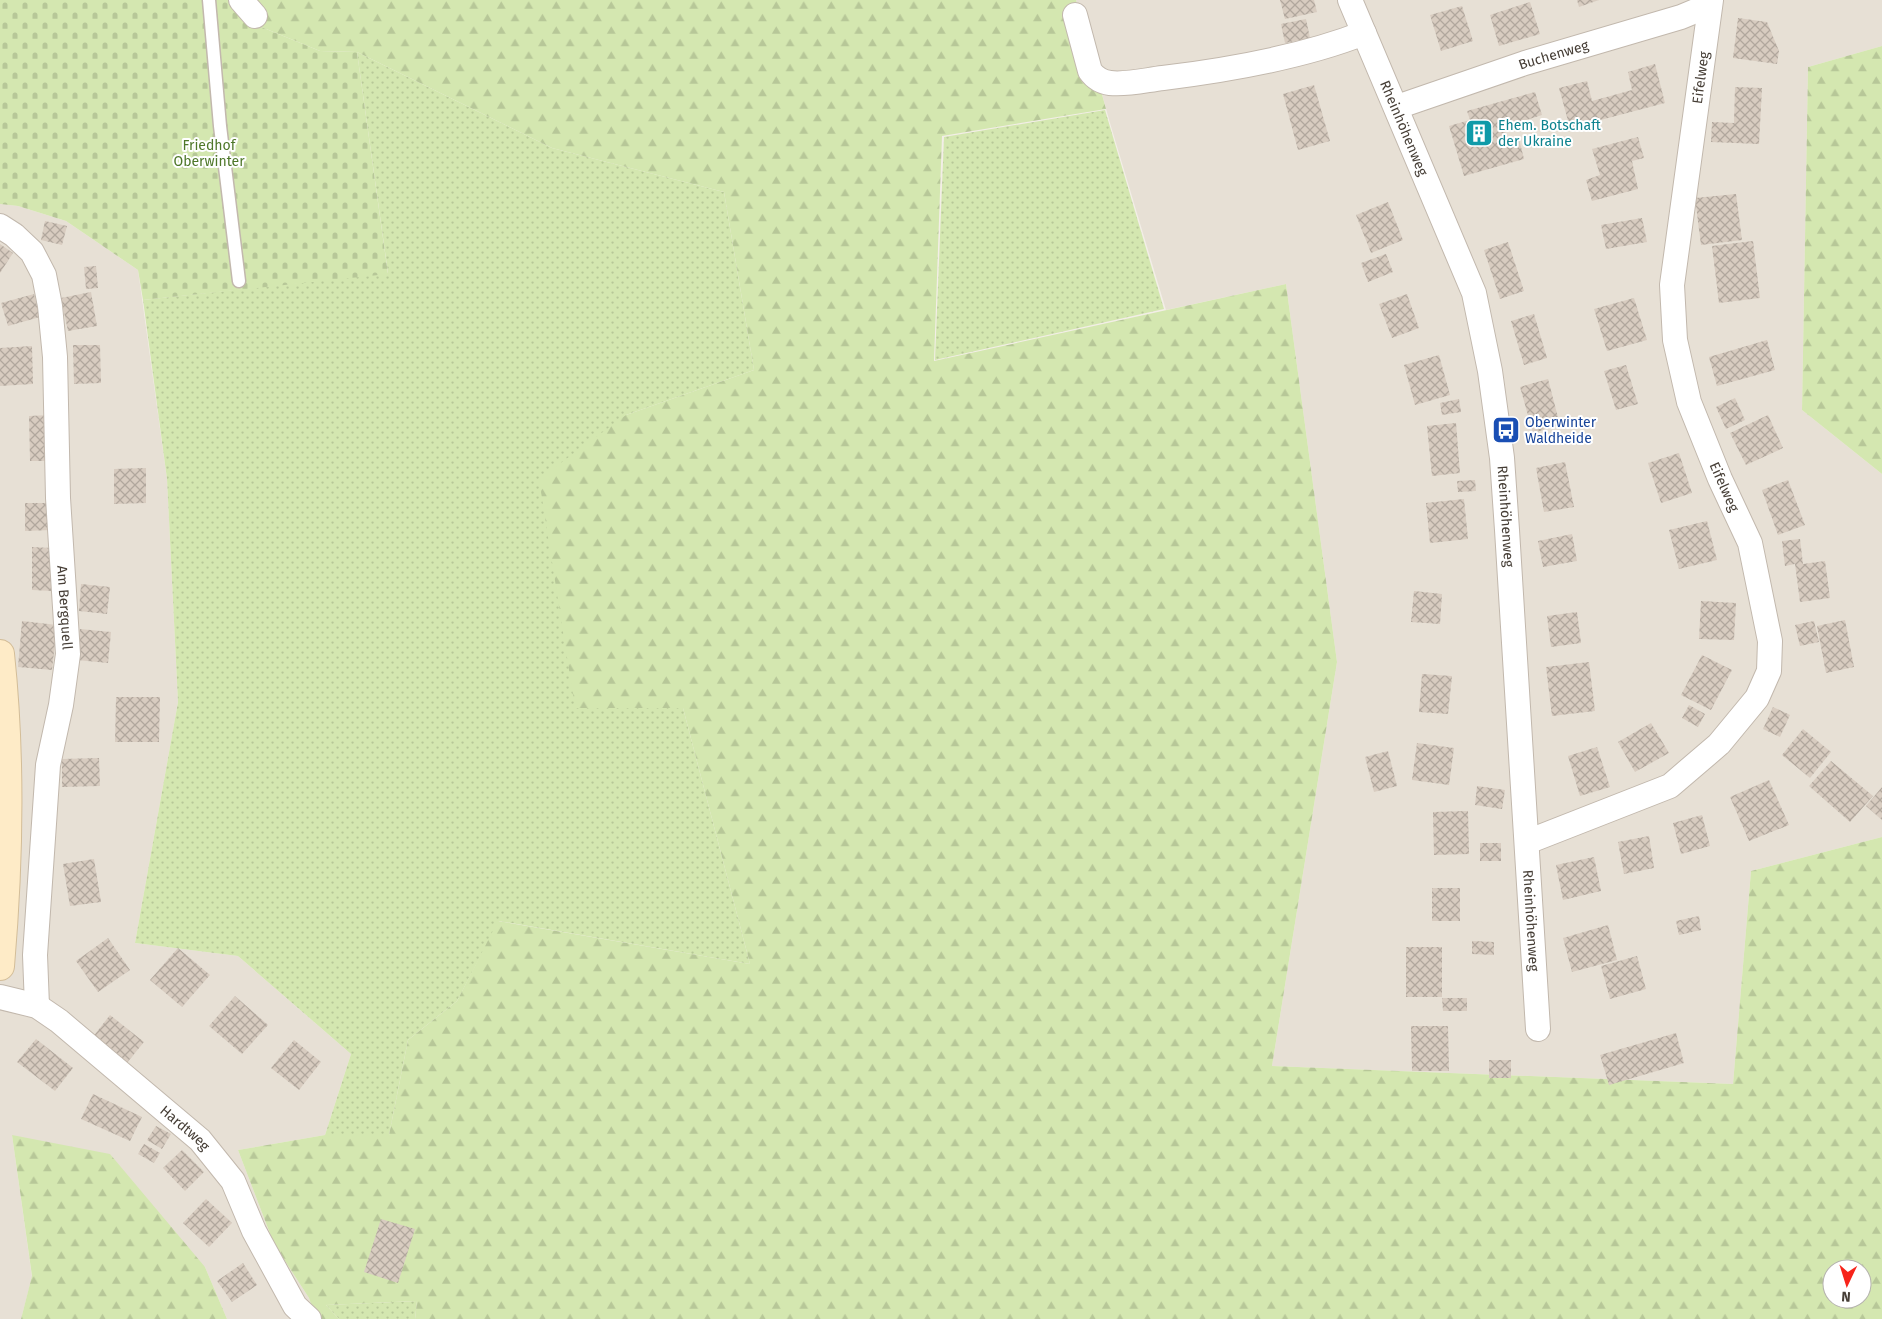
<svg xmlns="http://www.w3.org/2000/svg" width="1882" height="1319" font-family="'Fira Sans',sans-serif">
<defs>
<pattern id="grass-dots" width="8" height="8" patternUnits="userSpaceOnUse" patternTransform="scale(1.25)"><rect width="8" height="8" fill="#d4e7b0"/><path d="M2 2h.1M6 6h.1" fill="none" stroke="#b7c798" stroke-width="1.8" stroke-linecap="round"/></pattern>
<pattern id="forest-firs" width="22" height="20" patternUnits="userSpaceOnUse" patternTransform="scale(1.25)"><rect width="22" height="20" fill="#d4e7b0"/><path d="M5 1l3.5 6h-7zM16 11l3.5 6h-7z" fill="#b7c798"/></pattern>
<pattern id="cemetery-stones" width="16" height="16" patternUnits="userSpaceOnUse" patternTransform="scale(1.25)"><rect width="16" height="16" fill="#d4e7b0"/><path d="M2 7V4a2 2 0 0 1 4 0v3zM10 15v-3a2 2 0 0 1 4 0v3z" fill="#b7c798"/></pattern>
<pattern id="building-cross-hatch" width="8" height="8" patternUnits="userSpaceOnUse" patternTransform="scale(1.25)"><rect width="8" height="8" fill="#d8ccc0"/><path d="M0 0l8 8M0 8l8-8" fill="none" stroke="#b1a79d"/></pattern>
</defs>
<rect width="100%" height="100%" fill="#f3eee7"/>
<g fill="#e7e0d5">
<polygon points="1076,0 1882,0 1882,46 1808,67 1802,410 1882,474 1882,837 1751,871 1733,1084 1272,1066 1337,662 1286,284 1166,310 1110,123"/>
<polygon points="0,204 18,206 66,221 138,270 167,479 178,702 135,943 238,956 351,1054 325,1135 238,1150 274,1244 309,1298 316,1319 227,1319 205,1267 12,1135 32,1277 21,1319 0,1319"/>
</g>
<g fill="url(#grass-dots)">
<polygon points="357,52 552,148 724,192 754,370 626,415 683,708 750,964 499,921 457,1001 408,1040 389,1135 325,1135 351,1054 238,956 135,943 178,702 167,479 143,300 388,273"/>
<polygon points="1105,110 1164,309 935,360 944,137"/>
<polygon points="417,1301 415,1319 339,1319 326,1305"/>
</g>
<g fill="url(#forest-firs)" fill-rule="evenodd">
<path d="M231 0H1076L1106 109 942 136 934 361 1286 284 1337 662 1272 1066 1733 1084 1751 871 1882 837V1319H415L417 1301 326 1305 339 1319H316L309 1298 274 1244 238 1150 325 1135H389L408 1040 457 1001 498 921 750 964 683 708H575L539 479 626 415 754 370 724 192 552 148 357 52 320 51 254 24ZM1832 1269H1862V1299H1832Z"/>
<polygon points="1882,46 1882,474 1802,410 1808,67"/>
<polygon points="12,1135 110,1154 205,1267 227,1319 21,1319 32,1276"/>
</g>
<polygon fill="url(#cemetery-stones)" points="0,0 231,0 254,24 320,51 357,52 388,274 143,300 138,270 66,221 18,206 0,204"/>
<g fill="url(#building-cross-hatch)">
<polygon points="1280,0 1314,0 1317,12 1285,19"/>
<polygon points="1577,0 1599,0 1579,7"/>
<polygon points="1530,2 1540,34 1499,46 1490,15"/>
<polygon points="1462,6 1473,41 1441,51 1430,15"/>
<polygon points="1738,18 1767,22 1779,51 1777,64 1733,58"/>
<polygon points="1306,19 1310,38 1285,43 1281,24"/>
<polygon points="1655,64 1665,103 1570,128 1559,88 1587,81 1592,101 1632,90 1628,72"/>
<polygon points="1314,85 1330,141 1298,150 1283,94"/>
<polygon points="1735,87 1762,88 1759,144 1711,142 1712,122 1734,123"/>
<polygon points="1535,92 1542,115 1504,127 1508,142 1519,139 1524,159 1464,176 1449,126 1470,120 1467,111"/>
<polygon points="1638,137 1644,158 1632,161 1638,189 1592,201 1586,180 1600,175 1592,149"/>
<polygon points="1736,194 1742,240 1701,245 1695,198"/>
<polygon points="1388,202 1403,240 1371,253 1356,215"/>
<polygon points="1642,218 1647,242 1606,249 1601,225"/>
<polygon points="45,221 67,226 62,245 41,240"/>
<polygon points="1753,241 1760,298 1719,303 1712,246"/>
<polygon points="1508,242 1524,291 1500,299 1484,250"/>
<polygon points="0,244 13,253 0,273"/>
<polygon points="1386,254 1393,272 1368,282 1361,263"/>
<polygon points="96,266 98,288 86,289 84,267"/>
<polygon points="91,292 97,326 68,331 61,298"/>
<polygon points="34,294 40,317 8,326 1,303"/>
<polygon points="1407,294 1419,328 1392,338 1379,304"/>
<polygon points="1634,298 1647,340 1607,351 1594,309"/>
<polygon points="1534,314 1547,358 1524,365 1511,321"/>
<polygon points="1767,340 1775,370 1717,386 1709,357"/>
<polygon points="73,345 100,345 101,383 74,384"/>
<polygon points="32,346 33,384 0,386 0,348"/>
<polygon points="1439,355 1450,395 1415,405 1404,365"/>
<polygon points="1626,365 1638,404 1616,410 1604,371"/>
<polygon points="1548,379 1560,425 1533,433 1520,387"/>
<polygon points="1735,398 1745,420 1726,429 1716,407"/>
<polygon points="1459,399 1461,412 1442,415 1440,403"/>
<polygon points="49,415 49,461 30,461 29,416"/>
<polygon points="1768,415 1783,448 1746,465 1730,433"/>
<polygon points="1456,423 1460,473 1432,476 1427,426"/>
<polygon points="1679,453 1692,493 1661,503 1648,463"/>
<polygon points="1565,462 1574,507 1544,512 1536,468"/>
<polygon points="146,468 146,503 114,504 114,469"/>
<polygon points="1475,480 1476,491 1458,492 1457,481"/>
<polygon points="1788,480 1805,525 1778,535 1762,490"/>
<polygon points="1464,499 1468,539 1430,543 1426,503"/>
<polygon points="25,503 51,503 52,530 25,531"/>
<polygon points="1707,521 1717,560 1679,569 1669,530"/>
<polygon points="1572,534 1577,561 1543,567 1538,541"/>
<polygon points="1800,539 1803,564 1825,561 1830,598 1800,602 1795,564 1785,566 1782,541"/>
<polygon points="32,547 52,548 52,591 32,590"/>
<polygon points="81,584 110,587 107,614 79,611"/>
<polygon points="1414,591 1442,594 1440,624 1411,622"/>
<polygon points="1701,601 1736,603 1734,640 1699,639"/>
<polygon points="1577,612 1581,643 1551,647 1547,616"/>
<polygon points="1845,620 1854,667 1826,673 1817,626"/>
<polygon points="22,621 57,625 52,670 18,667"/>
<polygon points="1814,621 1819,642 1800,646 1795,625"/>
<polygon points="80,629 111,632 108,663 77,660"/>
<polygon points="1702,655 1732,670 1711,710 1681,695"/>
<polygon points="1589,662 1595,711 1552,716 1546,667"/>
<polygon points="1422,674 1452,676 1448,714 1419,712"/>
<polygon points="116,697 160,697 159,742 115,742"/>
<polygon points="1689,705 1705,714 1698,727 1682,718"/>
<polygon points="1773,707 1790,715 1780,737 1763,729"/>
<polygon points="1651,723 1669,753 1635,772 1618,742"/>
<polygon points="1803,729 1831,752 1810,778 1782,755"/>
<polygon points="1417,743 1454,748 1449,785 1412,780"/>
<polygon points="1597,747 1610,787 1580,796 1568,756"/>
<polygon points="1388,751 1397,786 1374,792 1365,757"/>
<polygon points="99,758 100,786 62,787 62,759"/>
<polygon points="1831,761 1873,796 1850,822 1809,786"/>
<polygon points="1769,780 1789,825 1749,841 1730,797"/>
<polygon points="1477,786 1505,790 1502,809 1475,805"/>
<polygon points="1882,787 1882,820 1866,806"/>
<polygon points="1468,811 1469,854 1434,855 1433,812"/>
<polygon points="1702,815 1710,846 1681,854 1673,823"/>
<polygon points="1649,836 1654,868 1624,874 1618,842"/>
<rect x="1480" y="843" width="21" height="18"/>
<polygon points="1594,857 1601,891 1563,900 1556,865"/>
<polygon points="94,859 101,902 70,906 63,864"/>
<rect x="1432" y="888" width="28" height="33"/>
<polygon points="1699,916 1701,930 1679,935 1676,921"/>
<polygon points="1608,925 1617,960 1572,972 1563,938"/>
<polygon points="108,938 130,970 98,992 76,961"/>
<polygon points="1472,941 1494,942 1494,955 1472,954"/>
<rect x="1406" y="947" width="36" height="50"/>
<polygon points="178,948 210,975 182,1007 150,980"/>
<polygon points="1637,956 1646,989 1610,999 1601,966"/>
<polygon points="235,996 268,1025 242,1054 209,1026"/>
<polygon points="1442,998 1467,998 1467,1011 1443,1011"/>
<polygon points="110,1015 144,1042 126,1064 92,1038"/>
<polygon points="1411,1026 1448,1026 1449,1071 1412,1071"/>
<polygon points="1676,1033 1684,1063 1609,1085 1600,1055"/>
<polygon points="36,1039 73,1068 55,1091 17,1062"/>
<polygon points="294,1040 321,1062 299,1090 271,1068"/>
<rect x="1489" y="1060" width="22" height="18"/>
<polygon points="93,1094 142,1117 130,1141 81,1119"/>
<polygon points="156,1126 171,1134 162,1149 147,1140"/>
<polygon points="144,1144 160,1153 154,1163 138,1154"/>
<polygon points="182,1150 204,1172 185,1191 163,1168"/>
<polygon points="206,1199 232,1223 209,1247 183,1223"/>
<polygon points="381,1219 415,1229 398,1283 364,1272"/>
<polygon points="243,1263 257,1285 232,1302 217,1281"/>
</g>
<g fill="none" stroke-linecap="round" stroke-linejoin="round">
<g stroke="#c2b8ad" stroke-width="15">
<polyline id="lane" points="209,0 220,126 239,281"/>
</g>
<g stroke="#c2b8ad" stroke-width="26">
<g id="street">
<polyline points="241,0 255,16"/>
<path id="s1" d="M1350 0 1474 293 1490 371 1502 458 1507 530 1538 1029"/>
<path d="M1075 15 1090 71C1095 78 1102 82 1110 83 1127 85 1146 80 1163 78 1228 70 1303 57 1364 33"/>
<path id="s2" d="M1397 107 1525 63 1681 17 1710 5"/>
<path id="s3" d="M0 226 14 235 32 252 44 275 50 306 55 357 58 498 68 654 61 705 48 765 35 955 37 1006"/>
<path id="s4" d="M1527 842 1670 786 1719 744 1757 698 1769 671 1770 641 1750 543 1720 479 1689 402 1675 340 1672 285 1711 0"/>
<path id="s5" d="M0 997 37 1006 59 1021 200 1140 233 1181 254 1231 295 1306 309 1319"/>
</g>
</g>
<g stroke="#d3bd98" stroke-width="30">
<path id="secondary" d="M0 654C11 757 9 862 0 966"/>
</g>
<use href="#lane" stroke="#fff" stroke-width="12"/>
<use href="#street" stroke="#fff" stroke-width="24"/>
<use href="#secondary" stroke="#feebc7" stroke-width="28"/>
</g>
<defs>
<g id="building-square" transform="scale(1.4375)"><rect x="-9" y="-9" width="18" height="18" rx="4" fill="#0f9aa8" stroke="#fff"/><path d="M-4-6H4V6H1V3H-1V6H-4ZM-2.5-4.3h1.7v1.8h-1.7ZM.8-4.3h1.7v1.8H.8ZM-2.5-1h1.7V.8h-1.7ZM.8-1h1.7V.8H.8Z" fill="#fff"/></g>
<g id="bus-square" transform="scale(1.4375)"><rect x="-9" y="-9" width="18" height="18" rx="4" fill="#1a4fb4" stroke="#fff"/><path d="M-5-6H5V4H4V6H2V4H-2V6H-4V4H-5ZM-3.5-4V0h7V-4ZM-3.5 1.2v1.5H-2V1.2ZM2 1.2v1.5H3.5V1.2Z" fill="#fff"/></g>
</defs>
<g fill-rule="evenodd">
<use href="#building-square" x="1479" y="133"/>
<use href="#bus-square" x="1506" y="430"/>
</g>
<g text-anchor="middle" dominant-baseline="central" stroke-width="4" stroke-linejoin="round" paint-order="stroke">
<g font-size="14" fill="#463e36" stroke="#fff">
<text stroke="none"><textPath href="#s2" startOffset="165">Buchenweg</textPath></text>
<text stroke="none"><textPath href="#s4" startOffset="919">Eifelweg</textPath></text>
<text stroke="none"><textPath href="#s1" startOffset="139">Rheinhöhenweg</textPath></text>
<text transform="translate(1724 487) rotate(66)">Eifelweg</text>
<text stroke="none"><textPath href="#s1" startOffset="544">Rheinhöhenweg</textPath></text>
<text stroke="none"><textPath href="#s3" startOffset="401">Am Bergquell</textPath></text>
<text stroke="none"><textPath href="#s1" startOffset="949">Rheinhöhenweg</textPath></text>
<text stroke="none"><textPath href="#s5" startOffset="230">Hardtweg</textPath></text>
</g>
<g font-size="14" fill="#0d838f" stroke="#fff" text-anchor="start">
<text x="1498" y="125">Ehem. Botschaft<tspan x="1498" dy="16">der Ukraine</tspan></text>
</g>
<g font-size="14" fill="#4f782a" stroke="#fff">
<text x="209" y="145">Friedhof<tspan x="209" dy="16">Oberwinter</tspan></text>
</g>
<g font-size="14" fill="#164399" stroke="#fff" text-anchor="start">
<text x="1525" y="422">Oberwinter<tspan x="1525" dy="16">Waldheide</tspan></text>
</g>
</g>
<g transform="translate(1847 1284) rotate(184)"><circle r="24" fill="#ffffff" stroke="#b5b2af"/>
<path d="M0-4L9 19L0 12L-9 19Z" fill="#f7241a"/>
<text y="-8" font-size="14" font-weight="bold" text-anchor="middle" fill="#463e36">N</text>
</g>
</svg>
